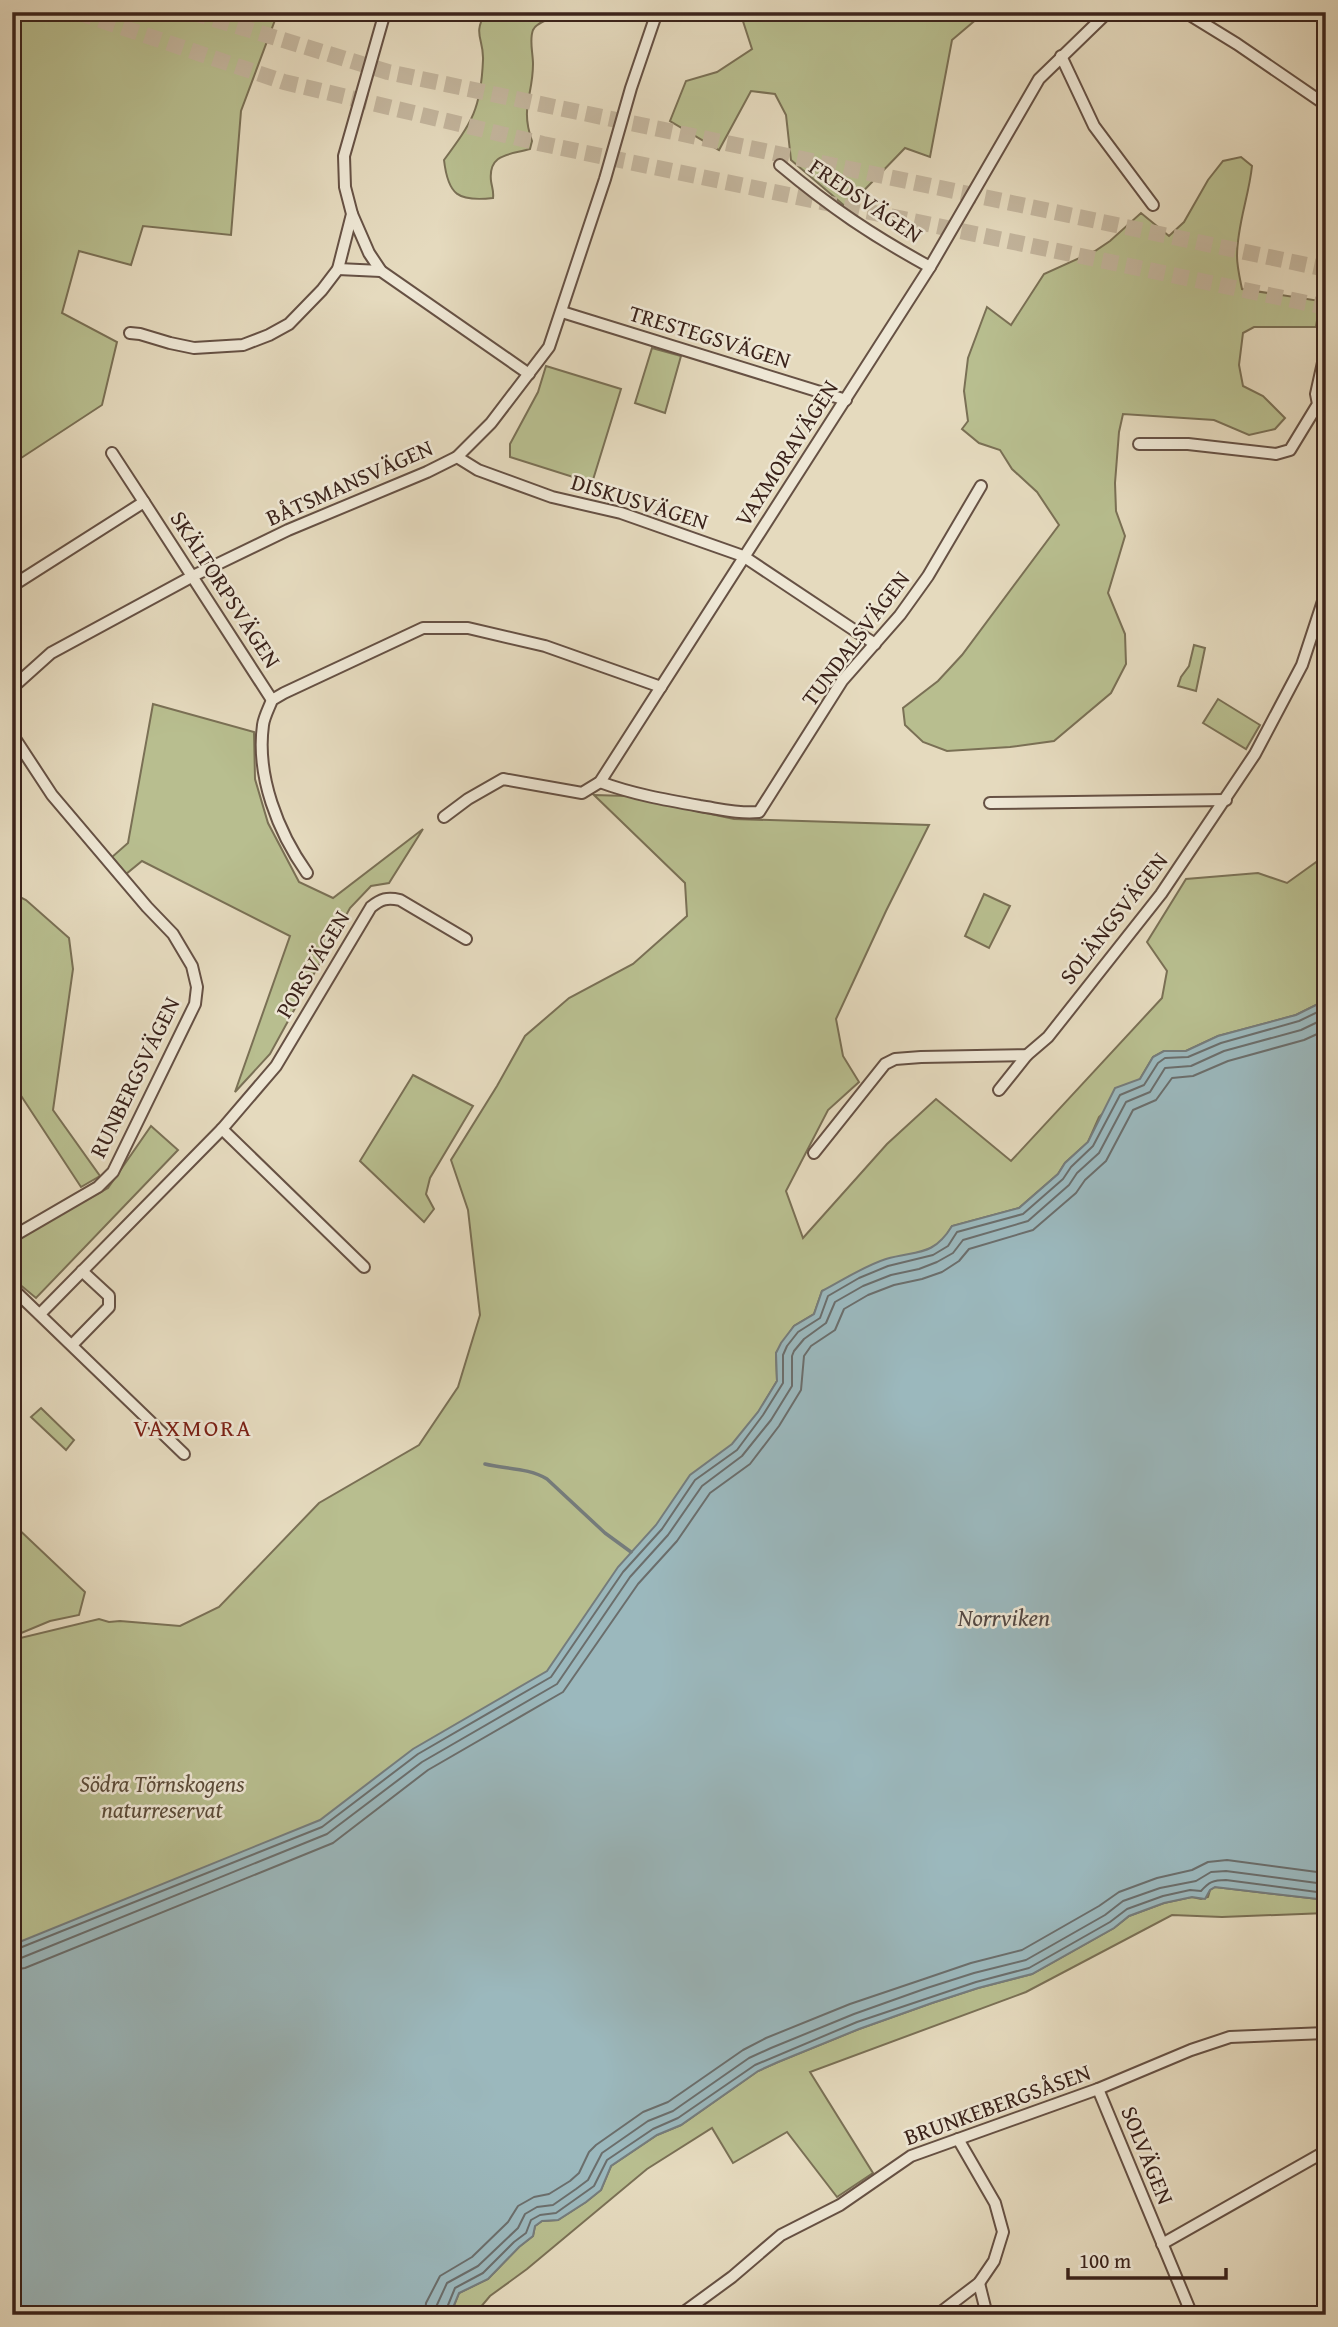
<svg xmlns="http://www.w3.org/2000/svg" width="1338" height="2327" font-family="'Gentium Book Plus',serif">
<rect width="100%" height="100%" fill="#e5dabe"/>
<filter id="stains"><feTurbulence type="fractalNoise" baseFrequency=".00286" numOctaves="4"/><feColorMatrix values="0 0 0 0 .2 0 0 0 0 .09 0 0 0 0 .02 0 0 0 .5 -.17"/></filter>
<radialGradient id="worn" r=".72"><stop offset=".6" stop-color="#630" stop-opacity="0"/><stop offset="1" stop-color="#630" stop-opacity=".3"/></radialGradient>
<g fill="#b8be8f" stroke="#7a7055" stroke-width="2">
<polygon points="12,12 278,12 241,111 231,235 143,226 131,265 79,251 62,313 117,342 102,405 12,464"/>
<path d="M486 12H560C553 20 537 21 533 30 529 40 533 53 533 64 533 96 520 107 532 141L530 149C510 155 488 153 491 181 492 188 494 191 493 198 458 202 448 195 444 160 472 122 481 109 483 60 484 38 472 35 486 12Z"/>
<polygon points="740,12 985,12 952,40 930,157 905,148 847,208 791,160 786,115 775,94 751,91 719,150 670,121 686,81 717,72 752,49"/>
<path d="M1241 157 1252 166C1249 196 1237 225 1237 256 1237 267 1240 279 1242 289L1320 301 1316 327H1254L1243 333 1239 365 1243 386 1263 396 1285 418 1275 429 1249 435 1214 420 1123 414 1119 432 1115 483 1116 511 1125 536 1108 593 1125 634 1126 664 1111 693 1054 741 1010 747 947 751 923 742 905 725 903 708 938 681 962 655 1059 525 1037 492 1012 469 1000 450 979 443 962 429 968 421 964 391 968 358 987 307 1011 325 1044 274 1095 251 1110 241 1141 213 1169 236 1184 222 1208 180 1223 161Z"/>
<polygon points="652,348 681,356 665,413 635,403"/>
<polygon points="546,366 621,389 592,483 510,457 510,444 538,392"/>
<polygon points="1194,645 1205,648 1196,691 1178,686 1181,677 1189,666"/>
<polygon points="1218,699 1260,725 1246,749 1203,723"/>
<polygon points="153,704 254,732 255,779 268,823 299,882 333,898 423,829 389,883 371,886 350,908 270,1054 235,1092 290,936 142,861 126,874 112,857 128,843"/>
<polygon points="594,795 627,796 734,819 929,825 886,911 836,1019 843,1056 859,1082 828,1110 786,1191 803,1238 887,1144 936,1099 1011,1161 1162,998 1167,971 1147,942 1186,879 1258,873 1287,883 1326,855 1326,1000 1296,1015 1218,1036 1186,1051 1164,1051 1153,1057 1140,1079 1099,1117 1088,1142 1065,1163 1058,1174 1019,1208 952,1226 943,1241 929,1249 822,1291 814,1314 794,1326 776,1353 777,1381 582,1709 12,2012 12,1640 99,1619 109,1622 120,1621 180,1626 219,1607 319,1503 419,1445 458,1387 480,1315 468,1210 451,1160 497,1086 525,1036 569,998 633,964 687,916 685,883"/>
<polygon points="12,893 26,900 69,938 73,969 53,1110 100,1176 81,1187 12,1082"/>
<polygon points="984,894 1010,906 989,948 965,936"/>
<polygon points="413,1075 473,1106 430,1178 426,1194 434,1209 424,1222 360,1161"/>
<polygon points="151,1126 178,1150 36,1298 12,1278 12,1241 108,1188"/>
<polygon points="41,1408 74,1440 66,1450 31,1417"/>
<polygon points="12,1523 85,1592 79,1615 50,1621 14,1636 12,1634"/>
<polygon points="1215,1887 1318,1899 1326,1897 1326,1913 1222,1917 1172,1915 1026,1992 810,2072 873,2173 837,2197 787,2132 733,2163 712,2128 647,2169 527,2269 490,2296 474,2315 450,2315 459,2293 488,2279 519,2247 533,2236 535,2226 542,2221 558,2220 586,2202 601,2190 611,2166 657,2135 681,2125 758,2071 778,2062 859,2029 932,2003 978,1988 1032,1974 1114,1928 1129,1916 1164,1903 1192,1897 1201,1899 1208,1897 1210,1890"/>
</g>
<path fill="#9bb8bd" stroke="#757c7c" stroke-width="2" d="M1326 1000V1897L1318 1899 1215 1887 1210 1890 1205 1899 1192 1897 1164 1903 1129 1916 1114 1928 1032 1974 978 1988 932 2003 859 2029 778 2062 758 2071 681 2125 657 2135 611 2166 601 2190 586 2202 558 2220 542 2221 535 2226 533 2236 519 2247 488 2279 459 2293 450 2315H12V1945L320 1820 413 1749 547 1671 618 1567 656 1525 690 1475 732 1444 758 1412 777 1381 776 1353 781 1343 794 1326 814 1314 822 1291C843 1280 864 1266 886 1259 917 1250 933 1257 952 1226L1019 1208 1058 1174 1065 1163 1088 1142 1115 1088 1140 1079 1153 1057 1164 1051H1186L1218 1036 1296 1015Z"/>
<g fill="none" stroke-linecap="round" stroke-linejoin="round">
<g stroke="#6b6e6c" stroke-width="2">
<polyline points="12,1951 322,1827 418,1754 551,1677 623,1572 662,1529 695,1480 737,1450 763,1415 783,1383 783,1355 787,1346 798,1332 820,1318 828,1296 859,1278 888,1266 933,1255 948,1246 957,1232 1023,1214 1063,1179 1071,1167 1093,1146 1120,1095 1144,1085 1158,1063 1165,1058 1188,1057 1221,1043 1299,1021 1326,1008"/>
<polyline points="12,1959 21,1958 327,1834 422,1762 557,1684 630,1577 668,1535 702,1486 742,1456 771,1420 792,1386 792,1356 794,1351 804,1339 826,1323 835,1302 863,1286 891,1275 919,1269 937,1262 953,1253 963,1240 1028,1221 1069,1185 1077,1173 1099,1153 1126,1102 1150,1092 1165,1068 1191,1066 1224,1051 1301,1030 1326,1018"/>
<polyline points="12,1970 25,1968 333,1843 428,1770 563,1692 638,1584 677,1541 710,1493 750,1464 779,1426 801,1390 804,1356 811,1346 835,1330 844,1309 868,1295 894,1285 922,1279 942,1272 959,1261 969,1249 1033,1230 1076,1193 1085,1180 1106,1161 1133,1110 1156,1100 1172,1078 1193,1076 1228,1061 1304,1040 1326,1030"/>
<polyline points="425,2315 426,2303 440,2276 472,2257 508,2222 518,2206 534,2197 549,2194 570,2181 579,2173 589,2152 596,2145 643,2112 668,2102 743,2050 766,2038 850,2004 924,1979 971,1963 1022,1950 1099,1906 1119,1892 1157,1878 1192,1870 1208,1862 1227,1860 1317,1872 1326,1872"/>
<polyline points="435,2315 436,2307 447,2283 478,2266 518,2228 525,2214 537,2207 553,2205 576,2189 588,2180 602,2153 648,2121 673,2111 749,2058 771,2048 854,2014 927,1988 974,1973 1026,1960 1105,1915 1123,1901 1160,1888 1196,1881 1211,1872 1226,1871 1317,1883 1326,1882"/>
<path d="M444 2315 455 2288 483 2273 514 2242 526 2233 531 2220 540 2215 556 2213 594 2186 607 2160 653 2129 678 2118 755 2065 857 2022 976 1982 1029 1968 1110 1922 1127 1909 1163 1896 1190 1890 1201 1891C1209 1882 1213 1880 1226 1880L1317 1892 1326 1891"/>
</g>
<path stroke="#757c7c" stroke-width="3.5" d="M485 1464C505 1469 530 1468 547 1479L605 1533 631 1552"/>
<g stroke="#c3b59d" stroke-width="16" stroke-dasharray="16 8" stroke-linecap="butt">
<polyline points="77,12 284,82 543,144 1326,307"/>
<polyline points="191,12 388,72 1326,269"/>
</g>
<g stroke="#665144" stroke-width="14">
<g id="minor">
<polyline points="1185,12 1237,44 1326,105"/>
<polyline points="1061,56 1094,126 1153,205"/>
<path d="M780 165C830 207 873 236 930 267"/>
<polyline points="352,214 369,253 381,271 529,374"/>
<polyline points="338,269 381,271"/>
<polyline points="562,312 846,400"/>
<polyline points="130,333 140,334 170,343 194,348 243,345 269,335 289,324 322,290 338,269 352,214 345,187 344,156 385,12"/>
<polyline points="1139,444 1188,444 1276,454 1290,450 1318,404 1316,394 1326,349"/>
<polyline points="112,453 144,502"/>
<polyline points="457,457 478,470 552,497 621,513 743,556 875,644"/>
<polyline points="12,586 144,502 272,700"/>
<polyline points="12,688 51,653 193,576 288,530 427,472 457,457 491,423 549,347 605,179 631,88 657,12"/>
<polyline points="12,734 52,795 147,907 173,934 192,966 197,987 195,1004 113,1172 98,1187 12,1237"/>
<path d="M600 782C632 794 666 800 700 806 720 809 739 814 759 812L842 681 900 615 928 576 981 486"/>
<polyline points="990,803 1226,800"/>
<polyline points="444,817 468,799 503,779 582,793 600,782 930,267 1039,79 1108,12"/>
<path d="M307 873C278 832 256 776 263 725 264 717 269 708 272 700L284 693 423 628H468L545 646 661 687"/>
<polyline points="999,1090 1027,1055"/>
<polyline points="222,1129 364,1267"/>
<polyline points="814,1153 885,1064 895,1059 921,1057 1027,1055 1048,1037 1161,894 1255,754 1302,665 1326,592"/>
<polyline points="12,1288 184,1454"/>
<path d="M40 1314 222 1129 276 1066 371 907C381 899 387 897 400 900L466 939"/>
<polyline points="72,1345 109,1307 109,1296 82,1271"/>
<polyline points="1098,2089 1192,2315"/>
<polyline points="1162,2244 1326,2151"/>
<polyline points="979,2283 987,2315"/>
<polyline points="680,2315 732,2277 781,2235 840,2205 911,2156 1098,2089 1191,2050 1230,2037 1326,2033"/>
<polyline points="937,2315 979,2283 994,2261 1003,2232 995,2203 958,2139"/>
</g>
</g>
<use href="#minor" stroke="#eee7d5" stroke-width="10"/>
</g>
<g text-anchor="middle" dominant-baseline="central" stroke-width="5" stroke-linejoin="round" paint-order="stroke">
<g font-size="23" fill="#3b231b" stroke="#eee7d5">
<text transform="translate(866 200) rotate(34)">FREDSVÄGEN</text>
<text transform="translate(710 336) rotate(17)">TRESTEGSVÄGEN</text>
<text transform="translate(786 453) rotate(-57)">VAXMORAVÄGEN</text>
<text transform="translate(349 482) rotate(-24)">BÅTSMANSVÄGEN</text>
<text transform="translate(640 501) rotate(17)">DISKUSVÄGEN</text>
<text transform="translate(226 589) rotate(57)">SKÄLTORPSVÄGEN</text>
<text transform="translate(855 638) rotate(-53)">TUNDALSVÄGEN</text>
<text transform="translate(1113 918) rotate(-52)">SOLÄNGSVÄGEN</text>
<text transform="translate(312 964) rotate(-59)">PORSVÄGEN</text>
<text transform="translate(134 1077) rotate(-64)">RUNBERGSVÄGEN</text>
<text transform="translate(997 2104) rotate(-20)">BRUNKEBERGSÅSEN</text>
<text transform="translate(1148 2155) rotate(68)">SOLVÄGEN</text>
</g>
<g font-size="23" font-style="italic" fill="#5a4a38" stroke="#eee7d5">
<text x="162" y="1783">Södra Törnskogens<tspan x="162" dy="26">naturreservat</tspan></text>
</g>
<g font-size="24" letter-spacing="2" fill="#7a1f14" stroke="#eee7d5">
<text x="193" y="1427">VAXMORA</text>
</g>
<g font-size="24" font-style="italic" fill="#534844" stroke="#eee7d5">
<text x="1004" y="1617">Norrviken</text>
</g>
</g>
<rect width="1338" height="2327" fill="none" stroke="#e5dabe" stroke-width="42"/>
<rect x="14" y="14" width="1310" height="2299" fill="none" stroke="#3b231b" stroke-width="3.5"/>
<rect x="21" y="21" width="1296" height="2285" fill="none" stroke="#3b231b" stroke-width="2"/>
<path d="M1068 2268v10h158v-10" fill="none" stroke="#3b231b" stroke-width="3.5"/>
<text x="1079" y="2268" font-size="21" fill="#3b231b" stroke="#eee7d5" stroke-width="5" paint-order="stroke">100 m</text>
<rect width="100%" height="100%" filter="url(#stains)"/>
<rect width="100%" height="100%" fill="url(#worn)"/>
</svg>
